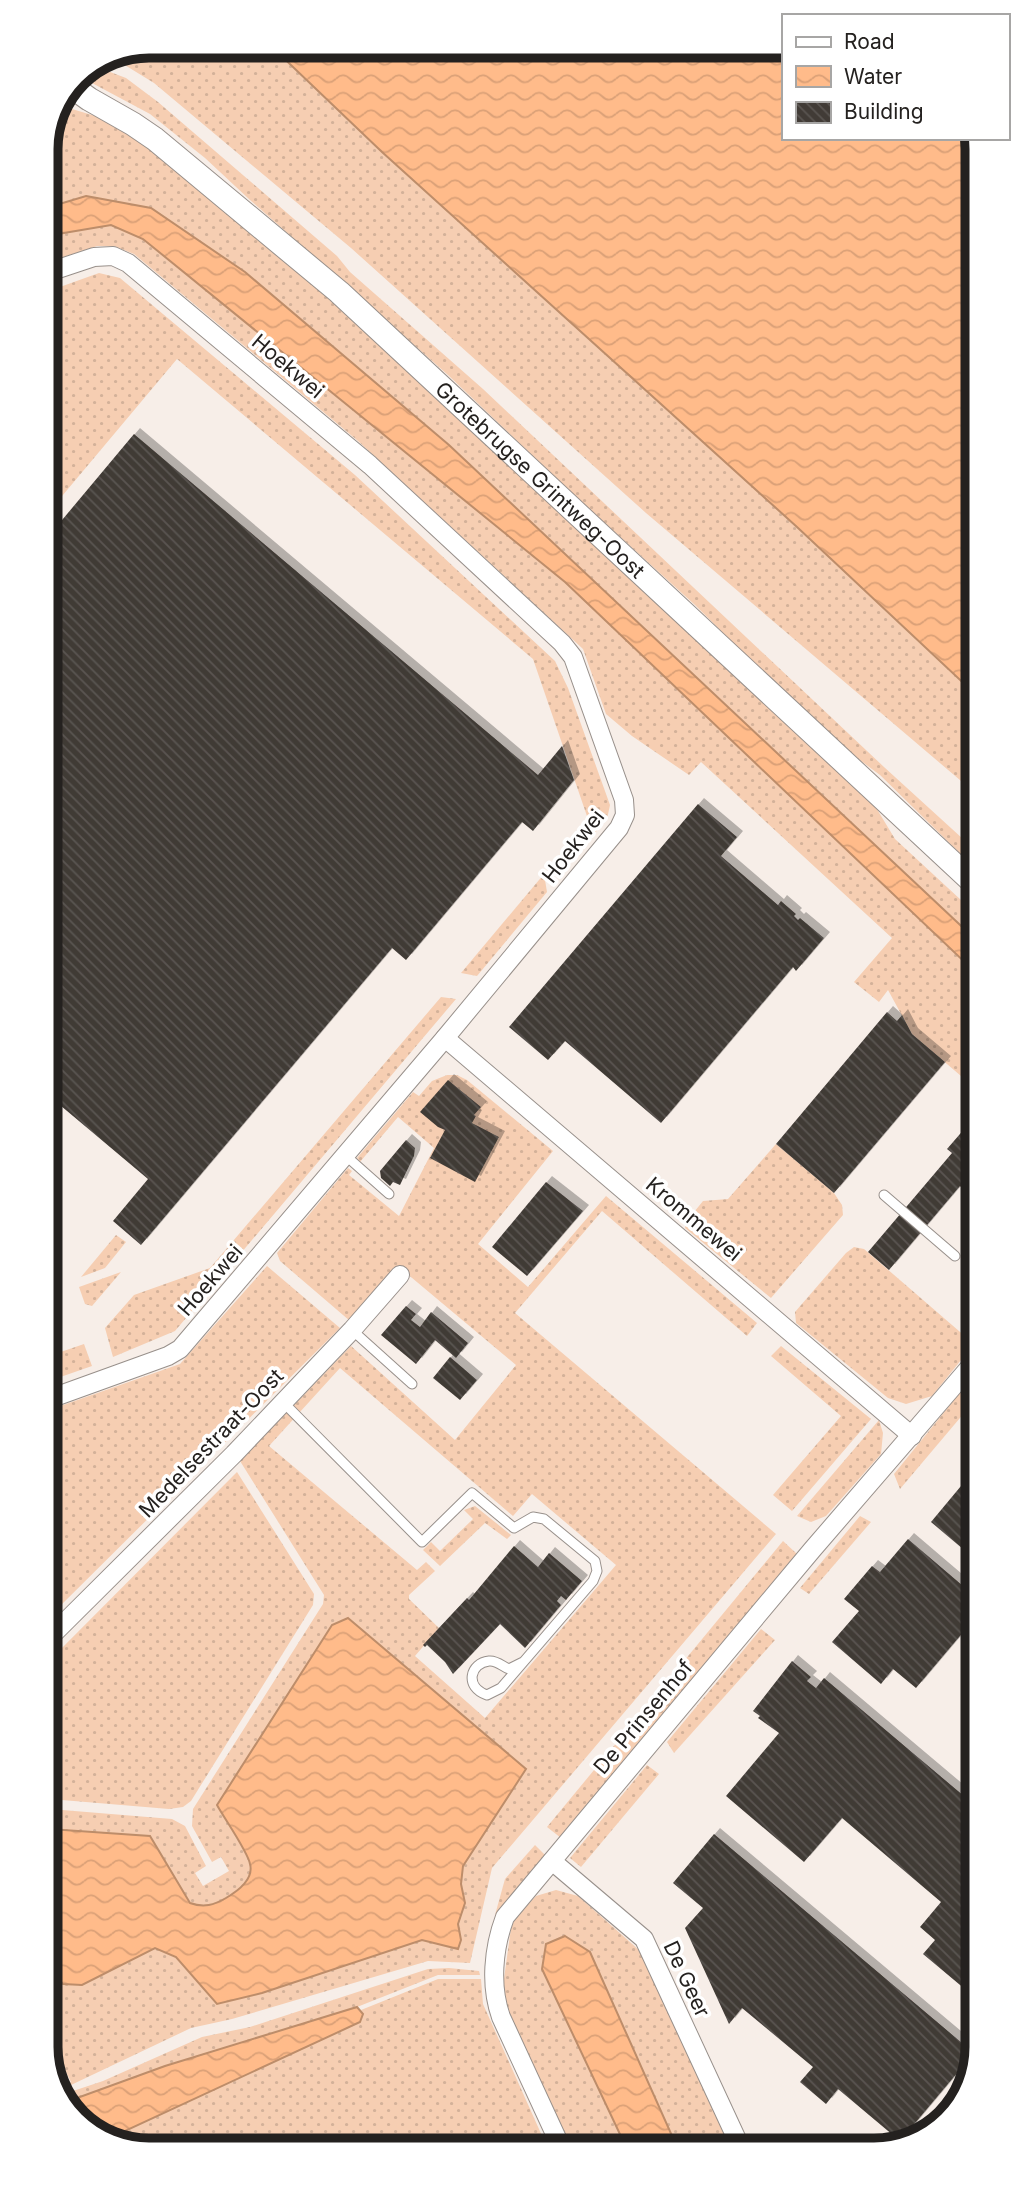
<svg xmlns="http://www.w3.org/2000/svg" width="1023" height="2196" font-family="Inter,sans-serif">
<defs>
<pattern id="grass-dots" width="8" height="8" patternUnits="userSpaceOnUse" patternTransform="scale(1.75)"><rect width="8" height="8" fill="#f6ceb2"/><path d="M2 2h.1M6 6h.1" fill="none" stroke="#d3b199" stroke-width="1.8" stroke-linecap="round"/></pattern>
<pattern id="water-waves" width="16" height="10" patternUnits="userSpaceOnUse" patternTransform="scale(1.75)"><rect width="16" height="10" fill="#ffbb8a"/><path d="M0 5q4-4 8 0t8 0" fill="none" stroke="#daa077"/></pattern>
<pattern id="building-back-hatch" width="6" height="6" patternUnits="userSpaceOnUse" patternTransform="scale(1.75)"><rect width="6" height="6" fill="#413b36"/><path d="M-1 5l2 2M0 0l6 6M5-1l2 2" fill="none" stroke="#5a5551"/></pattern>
<filter id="shadow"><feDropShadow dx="6" dy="-6" stdDeviation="0" flood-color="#0004"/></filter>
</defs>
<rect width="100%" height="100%" fill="#f7eee8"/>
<g fill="url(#grass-dots)" fill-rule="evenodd">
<polygon points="149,46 271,46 382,152 797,527 974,693 974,792 646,513 351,248 154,83 115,59"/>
<polygon points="97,67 126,78 158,102 337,256 350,272 483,389 884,767 974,849 974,867 880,775 826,735 695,605 574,495 448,375 250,200 205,158 150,114 77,75"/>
<polygon points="62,106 102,118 141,141 341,308 869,796 895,839 974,912 974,938 449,445 245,272 151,208 86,196 46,208 46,142"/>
<polygon points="111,225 143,239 565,582 974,971 975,1088 912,1034 888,990 879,1002 854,982 892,938 701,762 689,775 632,736 606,714 583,649 358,441 134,254 114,246 97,246 46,263 46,236"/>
<polygon points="99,273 120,278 355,475 555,661 568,688 610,805 607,819 567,865 558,857 588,819 533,659 177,359 47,514 46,292"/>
<polygon points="544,874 547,892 477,976 461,973"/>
<polygon points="441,997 456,999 175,1331 113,1357 105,1328 134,1295 210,1268"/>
<path d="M447 1075H457L467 1080 553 1151 478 1244 528 1287 606 1196 757 1323 747 1336 602 1211 515 1313 776 1534 492 1868 470 1963 428 1961 232 2019 191 2028 71 2085 57 2090 56 2087 71 2082 51 2042V1974L63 1984 82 1985 155 1948 176 1957 218 2004 262 1993 423 1940 457 1949 461 1940 458 1924 465 1903 461 1884 463 1866 526 1769 348 1618 332 1625 217 1805C224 1818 248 1852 250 1863 254 1879 238 1891 227 1898 214 1905 204 1908 190 1904L150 1836 50 1829V1809L172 1819 185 1826 206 1866 195 1873 203 1886 229 1871 221 1857 212 1862 192 1826 193 1809 323 1604 324 1595 240 1461 351 1346 455 1440 516 1365 399 1267 350 1321 280 1261 277 1253 348 1168 352 1171 349 1175 399 1216 434 1148 398 1117 360 1162 357 1158 413 1092 419 1096 432 1081ZM340 1368 513 1516 532 1494 616 1565 485 1718 415 1656 439 1628 409 1599V1595L435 1571 426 1562 417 1570 269 1446Z"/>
<polygon points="776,1144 834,1193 842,1205 843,1215 771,1298 685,1228 686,1222 703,1201 728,1199"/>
<polygon points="116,1235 126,1242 105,1268 81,1277"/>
<polygon points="854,1247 864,1249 974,1344 932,1396 906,1404 888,1398 796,1323 795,1312 846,1253"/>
<polygon points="267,1266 340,1328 50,1616 49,1410 180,1364"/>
<polygon points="121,1272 92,1306 85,1304 79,1287"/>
<polygon points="84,1344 92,1366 49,1381 49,1356"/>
<polygon points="781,1346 871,1419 792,1511 773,1495 841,1416 771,1356"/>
<polygon points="976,1373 976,1399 900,1489 894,1474"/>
<polygon points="879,1420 883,1433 881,1454 826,1516 811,1522 797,1516"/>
<polygon points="237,1472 314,1594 313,1605 191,1801 183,1807 169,1809 50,1799 50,1660"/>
<polygon points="475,1506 511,1535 507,1539 485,1523 440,1566 423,1550 431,1542 440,1551 473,1519 464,1510"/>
<polygon points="860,1516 871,1522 809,1594 800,1588"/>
<polygon points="783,1541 797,1554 561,1838 547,1827"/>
<polygon points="761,1629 775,1640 674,1753 667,1742"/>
<polygon points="647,1765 659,1774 581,1867 570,1858"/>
<polygon points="535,1845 545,1855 495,1915 505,1879"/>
<polygon points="556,1890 578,1896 639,1950 730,2146 677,2147 590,1953 546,1944 542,1969 626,2147 571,2147 508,2012 503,1986 511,1928 515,1918 536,1896"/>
<polygon points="449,1968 479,1971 480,1975 438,1975 357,2007 165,2066 66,2102 61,2095 103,2081 202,2037 250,2027 428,1969"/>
<polygon points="438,1979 481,1979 483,2004 547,2147 141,2150 110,2138 360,2022 363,2014 361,2010"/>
</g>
<g fill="url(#water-waves)" stroke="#bd8d6a" stroke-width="2">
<polygon points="271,46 783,46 783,138 966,138 972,144 974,693 797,527 382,152"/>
<polygon points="86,196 151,208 245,272 449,445 974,938 974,971 565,582 143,239 111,225 46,236 46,208"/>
<path d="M348 1618 526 1769 463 1866 461 1884 465 1903 458 1924 461 1940 458 1949 422 1940 262 1993 217 2004 176 1957 155 1948 82 1985 63 1984 51 1974 50 1829 150 1836 190 1903C204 1908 214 1905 226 1898 238 1891 254 1879 250 1864 248 1852 224 1818 217 1805L332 1625Z"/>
<polygon points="565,1936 590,1952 677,2147 626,2147 542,1969 546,1944"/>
<polygon points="357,2007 363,2014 360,2022 110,2138 85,2129 66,2102 165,2066"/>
</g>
<g fill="url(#building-back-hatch)" filter="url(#shadow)">
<polygon points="134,434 538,775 562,746 574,780 533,831 522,822 406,960 392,948 141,1245 113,1221 148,1179 48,1095 47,538"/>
<polygon points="698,804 737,837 721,856 778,905 781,901 796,914 794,916 798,920 800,918 824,938 796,971 793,967 661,1123 565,1041 548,1060 509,1027"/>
<polygon points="887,1012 897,1021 902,1015 912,1034 945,1062 834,1193 776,1144"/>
<polygon points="448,1080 481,1107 474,1115 476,1116 472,1123 499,1137 475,1182 430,1158 445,1130 438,1127 420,1112"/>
<polygon points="966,1127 975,1135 975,1193 965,1191 960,1186 889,1270 868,1252 952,1153 947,1149"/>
<polygon points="406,1140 415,1148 414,1156 400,1185 393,1182 390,1186 381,1178 380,1171"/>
<polygon points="546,1182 583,1211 527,1276 492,1247"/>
<polygon points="406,1306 416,1314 411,1320 420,1327 431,1312 468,1343 456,1358 435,1340 416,1364 381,1335"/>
<polygon points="450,1357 477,1380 460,1400 433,1378"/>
<polygon points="976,1468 976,1560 931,1522"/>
<polygon points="908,1539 976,1597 976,1617 916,1688 893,1669 881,1684 832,1642 859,1611 844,1599 872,1566 880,1572"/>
<polygon points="514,1546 538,1567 549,1553 582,1581 566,1600 561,1596 557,1601 561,1605 525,1648 500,1624 453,1674 445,1662 427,1645 425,1647 423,1645 467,1598 469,1600"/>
<polygon points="792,1661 811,1677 807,1681 816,1688 824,1678 977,1807 977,1940 964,1955 977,1966 977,1989 972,1995 923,1954 935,1940 920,1927 941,1902 842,1818 804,1862 726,1796 779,1733 758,1718 760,1716 753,1711"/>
<polygon points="714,1834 974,2053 900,2141 838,2089 826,2104 800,2082 813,2067 742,2008 729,2024 685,1928 703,1908 673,1883"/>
</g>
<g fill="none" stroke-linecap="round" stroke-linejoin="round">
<g stroke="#98908b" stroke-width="11">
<g id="service">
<polyline points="345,1155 389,1194"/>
<polyline points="884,1195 955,1256"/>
<polyline points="352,1330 412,1384"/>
<path d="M284 1403 422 1542 472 1493 514 1528 533 1517 544 1519 595 1561 597 1571 593 1581 501 1688 487 1695C464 1687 470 1663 489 1661 497 1660 503 1667 509 1669L523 1662"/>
</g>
</g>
<g stroke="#98908b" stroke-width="20">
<g id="minor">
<polyline points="46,273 94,257 113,256 128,263 370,465 562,643 573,657 624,800 625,815 619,828 445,1038 180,1349 168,1356 49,1399"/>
<polyline points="445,1038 912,1436"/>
<polyline points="50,1637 234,1454 352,1330 400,1275"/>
<polyline points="552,1861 644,1939 740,2146"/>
<path d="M561 2147 501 2017C490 1986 493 1949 505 1917L812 1550 976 1360"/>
</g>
</g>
<g stroke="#98908b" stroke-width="25">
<g id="tertiary">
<path id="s1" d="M71 86 89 99 133 124 155 139 339 292 974 883"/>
</g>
</g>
<use href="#service" stroke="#fff" stroke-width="9"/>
<use href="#minor" stroke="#fff" stroke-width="18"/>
<use href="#tertiary" stroke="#fff" stroke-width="23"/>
</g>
<g text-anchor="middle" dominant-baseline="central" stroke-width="7" stroke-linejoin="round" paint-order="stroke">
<g font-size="21" fill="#24211f" stroke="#fff">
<text transform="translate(288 366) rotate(40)">Hoekwei</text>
<text stroke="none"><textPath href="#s1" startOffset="614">Grotebrugse Grintweg-Oost</textPath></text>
<text transform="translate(573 846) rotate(-52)">Hoekwei</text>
<text transform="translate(694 1219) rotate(40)">Krommewei</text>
<text transform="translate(210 1280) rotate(-49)">Hoekwei</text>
<text transform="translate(211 1443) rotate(-46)">Medelsestraat-Oost</text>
<text transform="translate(643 1717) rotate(-50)">De Prinsenhof</text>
<text transform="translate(687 1979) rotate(65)">De Geer</text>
</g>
</g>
<path d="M0 0H1023V2196H0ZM149 58H874A91 91 0 0 1 965 149V2047A91 91 0 0 1 874 2138H149A91 91 0 0 1 58 2047V149A91 91 0 0 1 149 58Z" fill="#fff" fill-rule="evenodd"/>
<path fill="none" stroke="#24211f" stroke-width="9" d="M149 58H874A91 91 0 0 1 965 149V2047A91 91 0 0 1 874 2138H149A91 91 0 0 1 58 2047V149A91 91 0 0 1 149 58Z"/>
<rect x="782" y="14" width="228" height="126" fill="#ffffff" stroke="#a7a6a5" stroke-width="2"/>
<rect x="796" y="37" width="35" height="10" fill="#ffffff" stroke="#a7a6a5" stroke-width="2"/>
<text x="844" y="49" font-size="21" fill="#24211f">Road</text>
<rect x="796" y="66" width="35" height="21" fill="url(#water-waves)" stroke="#a7a6a5" stroke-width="2"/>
<text x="844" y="84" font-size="21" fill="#24211f">Water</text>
<rect x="796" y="102" width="35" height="21" fill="url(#building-back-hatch)" stroke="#a7a6a5" stroke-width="2"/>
<text x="844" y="119" font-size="21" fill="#24211f">Building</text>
</svg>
